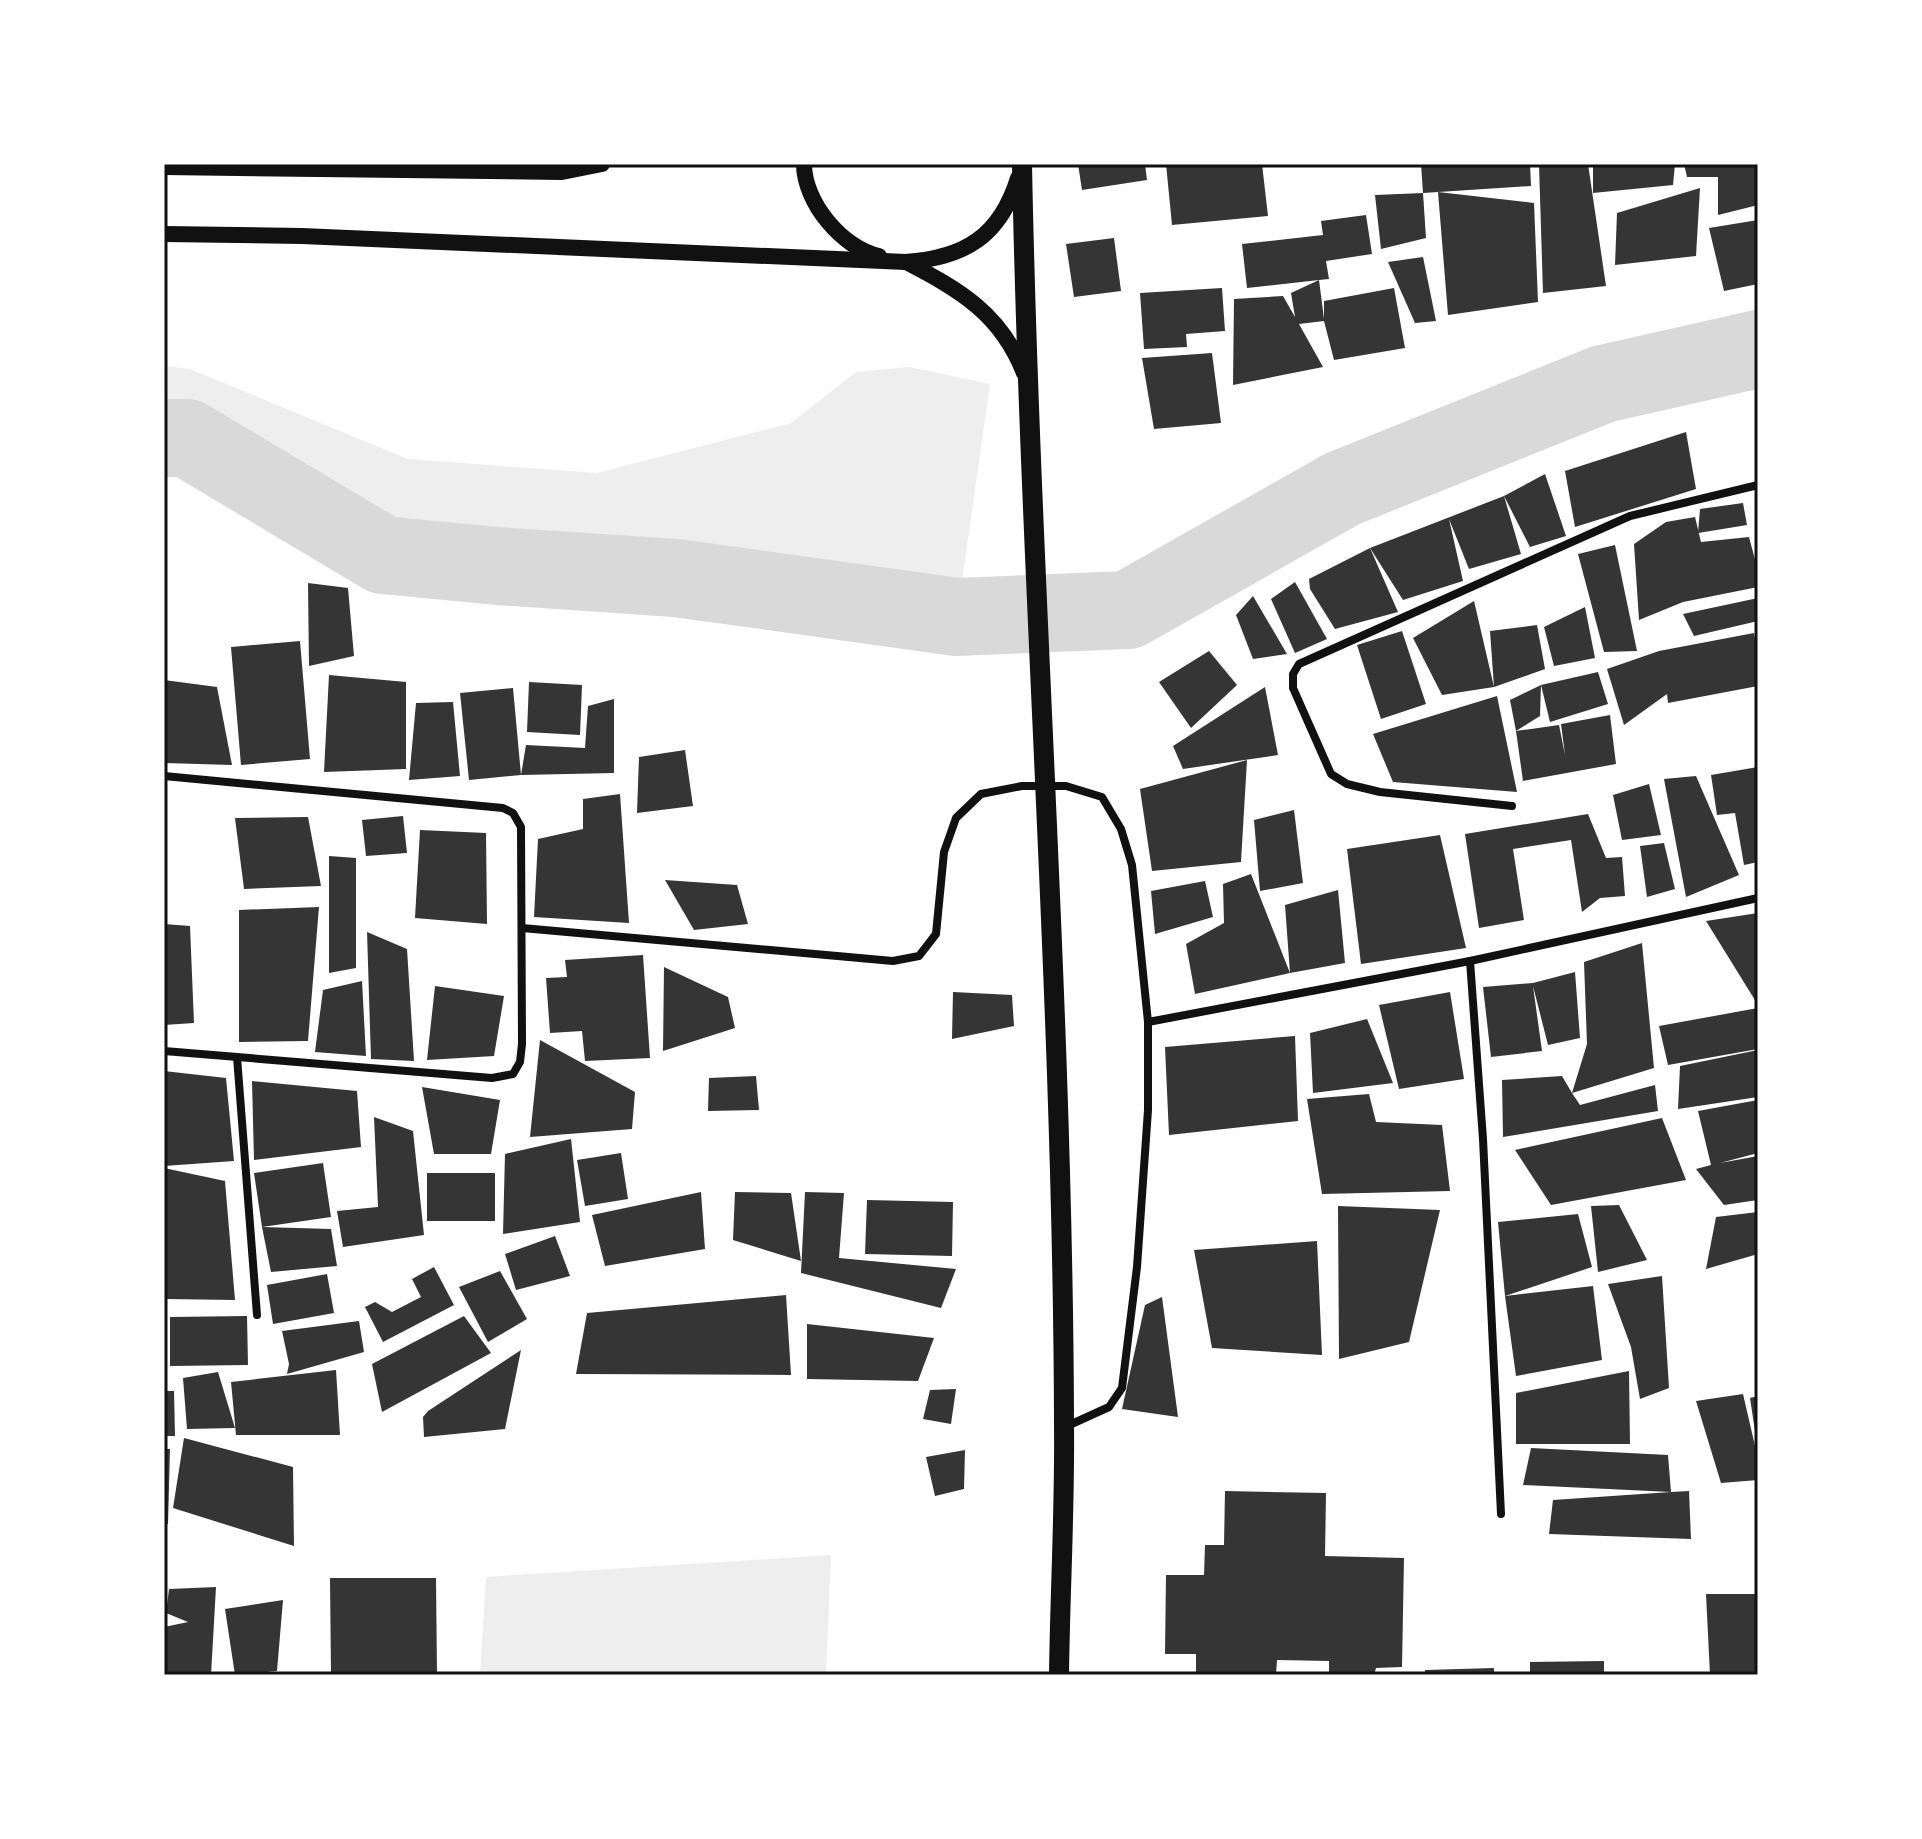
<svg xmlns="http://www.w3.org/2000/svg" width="1922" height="1839" font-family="Montserrat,sans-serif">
<rect width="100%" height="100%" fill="#fff"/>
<g fill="#eee">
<polygon points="164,366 190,369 408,459 597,473 791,423 856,372 909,367 990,384 957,617 676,578 497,566 383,555 187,438 164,438"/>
<polygon points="831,1555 826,1675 480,1675 486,1577"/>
</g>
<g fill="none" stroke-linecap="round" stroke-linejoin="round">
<polyline stroke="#d9d9d9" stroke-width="78" points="164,438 187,438 383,555 497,566 676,578 957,617 1128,610 1342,489 1603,384 1758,349"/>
</g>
<g fill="#353535">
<polygon points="1078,164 1145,164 1147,180 1082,190"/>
<polygon points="1166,164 1262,164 1268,216 1172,225"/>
<polygon points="1421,164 1530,164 1531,186 1423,193"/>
<polygon points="1539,164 1588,164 1606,286 1543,293"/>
<polygon points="1593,164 1675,164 1673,185 1593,193"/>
<polygon points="1684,164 1758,164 1758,205 1718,215 1718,177 1687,177"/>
<polygon points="1700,188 1696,256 1615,265 1617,213"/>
<polygon points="1438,192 1534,203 1538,302 1448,315"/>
<polygon points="1423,193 1426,238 1381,249 1375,195"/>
<polygon points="1366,215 1372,254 1326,261 1329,279 1319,280 1324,319 1324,301 1394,288 1405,348 1334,360 1324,321 1299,324 1323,367 1233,385 1234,299 1283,296 1295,317 1291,293 1319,280 1247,288 1242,244 1323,235 1321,221"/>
<polygon points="1758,220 1758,284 1724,291 1709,228"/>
<polygon points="1114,238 1121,291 1074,297 1066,244"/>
<polygon points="1423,257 1436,321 1415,323 1388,262"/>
<polygon points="1222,288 1225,331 1186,334 1187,347 1144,349 1140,293"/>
<polygon points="1212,353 1221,423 1154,429 1142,358"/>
<polygon points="1686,432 1696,489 1575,527 1565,471"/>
<polygon points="1545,474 1566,536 1530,547 1504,496 1521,554 1469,569 1449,519 1463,581 1403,600 1370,548 1504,496"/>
<polygon points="1743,503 1747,525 1698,533 1700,509"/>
<polygon points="1695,517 1701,542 1749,537 1758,571 1758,587 1683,602 1639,620 1634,544 1666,522"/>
<polygon points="1615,545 1637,651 1604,652 1578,554"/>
<polygon points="1370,548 1398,612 1335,629 1310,589 1309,579"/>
<polygon points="1295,582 1327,639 1295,653 1271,599"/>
<polygon points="308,583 348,588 354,656 309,666"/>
<polygon points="1253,596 1287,654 1253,659 1236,615"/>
<polygon points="1758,598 1758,621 1694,636 1683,614"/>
<polygon points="1474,601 1494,687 1490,631 1537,625 1545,669 1494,687 1442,695 1413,638"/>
<polygon points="1585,607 1595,658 1554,666 1544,627"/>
<polygon points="1402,631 1426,704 1381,719 1357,645"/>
<polygon points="1754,633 1758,655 1758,686 1668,703 1667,694 1624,725 1607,669 1659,651"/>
<polygon points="300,641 310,759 241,765 231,647"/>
<polygon points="1209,651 1237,685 1191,728 1159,682"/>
<polygon points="1598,672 1608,704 1550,722 1541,685"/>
<polygon points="329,675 406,682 406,769 324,772"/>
<polygon points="164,680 217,687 232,765 164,763"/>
<polygon points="529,682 582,685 580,735 527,732"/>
<polygon points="1541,685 1540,716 1516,731 1510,700"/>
<polygon points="1265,687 1278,755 1183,769 1173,746"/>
<polygon points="513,688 521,775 469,780 460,693"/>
<polygon points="1497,696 1517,792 1393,782 1373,734"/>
<polygon points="614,699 614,773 521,775 526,745 585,748 588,706"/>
<polygon points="453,702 460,776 409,780 416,703"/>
<polygon points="1610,715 1616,764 1523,781 1516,731 1559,725 1565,755 1561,724"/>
<polygon points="685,750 693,806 637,813 639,757"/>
<polygon points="1247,760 1241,862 1152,871 1140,789"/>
<polygon points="1758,767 1758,862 1744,865 1735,813 1717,815 1711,775"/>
<polygon points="1696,776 1739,875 1686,897 1664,779"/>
<polygon points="1649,784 1661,835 1622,840 1613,795"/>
<polygon points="620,794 629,923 534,917 538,839 583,829 583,799"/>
<polygon points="1294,810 1303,883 1260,891 1254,820"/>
<polygon points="1588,814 1606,858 1622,857 1625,896 1600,898 1582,912 1571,840 1513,849 1524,920 1479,928 1465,834"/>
<polygon points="403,816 407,853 366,856 362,820"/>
<polygon points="308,817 321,886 244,889 235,818"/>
<polygon points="420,830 486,833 487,924 415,918"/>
<polygon points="1440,835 1466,948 1361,964 1347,849"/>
<polygon points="1664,843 1675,889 1647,897 1640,846"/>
<polygon points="329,856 356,858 356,968 329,973"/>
<polygon points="1251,874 1290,973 1195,994 1186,944 1224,923 1223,884"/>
<polygon points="665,880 737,885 748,924 694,930"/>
<polygon points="1205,881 1213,917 1155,934 1151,891"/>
<polygon points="1338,890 1345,963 1290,973 1285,905"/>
<polygon points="319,907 308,1041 239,1042 239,910"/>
<polygon points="1758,913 1758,1005 1706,921"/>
<polygon points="164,924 190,926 194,1023 164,1025"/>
<polygon points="367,932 407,949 414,1061 371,1059"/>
<polygon points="1642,943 1654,1068 1572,1093 1580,1105 1655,1085 1658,1111 1503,1137 1502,1080 1562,1076 1572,1093 1587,1044 1584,962"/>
<polygon points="643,955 650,1058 585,1061 582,1031 550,1033 546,978 567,977 565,960"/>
<polygon points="664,967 728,997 735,1028 663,1051"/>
<polygon points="1575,972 1580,1038 1548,1045 1533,986 1542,1051 1491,1057 1483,987 1533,983"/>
<polygon points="362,981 366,1056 315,1052 323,990"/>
<polygon points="435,986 504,996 494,1056 427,1060"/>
<polygon points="953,992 1012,995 1014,1026 952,1039"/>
<polygon points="1450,992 1464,1079 1399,1089 1379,1005"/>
<polygon points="1758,1008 1758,1049 1668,1065 1659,1026"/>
<polygon points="1367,1019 1393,1083 1313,1093 1310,1033"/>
<polygon points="1295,1036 1298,1121 1169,1135 1165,1047"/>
<polygon points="540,1040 635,1092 632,1129 530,1137"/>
<polygon points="1758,1050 1758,1097 1678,1109 1680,1066"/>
<polygon points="164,1071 226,1078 234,1161 164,1166"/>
<polygon points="756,1076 759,1110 708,1111 709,1078"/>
<polygon points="252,1081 357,1091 361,1147 254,1160"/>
<polygon points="422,1087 500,1100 491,1154 434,1154"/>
<polygon points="1369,1094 1376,1122 1442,1125 1450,1191 1322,1194 1307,1099"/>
<polygon points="1758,1100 1758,1153 1720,1163 1758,1156 1758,1200 1724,1205 1696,1169 1711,1165 1698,1111"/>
<polygon points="374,1117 413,1131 424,1235 343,1247 337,1211 378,1207"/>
<polygon points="1662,1118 1686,1180 1551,1205 1515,1150"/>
<polygon points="571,1139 580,1222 503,1234 505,1154"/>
<polygon points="621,1153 628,1199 585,1206 577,1160"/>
<polygon points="323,1163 331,1217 262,1227 331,1229 337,1266 271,1272 262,1227 254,1173"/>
<polygon points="164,1168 225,1181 235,1300 165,1299"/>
<rect x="427" y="1173" width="68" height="48"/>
<polygon points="701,1192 705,1249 605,1266 592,1215"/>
<polygon points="735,1192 791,1193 801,1261 733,1240"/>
<polygon points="805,1192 844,1193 839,1258 956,1269 941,1308 801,1273"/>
<polygon points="867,1200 953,1202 952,1256 865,1254"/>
<polygon points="1619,1205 1647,1260 1598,1272 1591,1206"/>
<polygon points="1338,1206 1440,1210 1409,1342 1339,1359"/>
<polygon points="1758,1212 1758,1254 1706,1269 1716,1217"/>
<polygon points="1578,1214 1592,1267 1505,1296 1498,1222"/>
<polygon points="555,1236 570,1276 516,1290 505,1254"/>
<polygon points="1317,1241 1322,1355 1212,1348 1194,1250"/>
<polygon points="434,1267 454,1305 383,1342 365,1307 375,1302 392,1312 421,1297 412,1279"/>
<polygon points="500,1271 527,1319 488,1342 459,1287"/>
<polygon points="327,1274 334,1313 273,1324 267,1285"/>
<polygon points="1662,1276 1669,1388 1640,1399 1631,1347 1608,1284"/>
<polygon points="1593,1286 1602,1360 1516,1376 1505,1296"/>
<polygon points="786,1295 791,1375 576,1374 587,1313"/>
<polygon points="1162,1297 1178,1417 1122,1409 1145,1305"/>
<polygon points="247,1316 248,1365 170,1366 170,1317"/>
<polygon points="464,1316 491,1353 382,1412 372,1364"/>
<polygon points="359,1321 364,1352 287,1374 289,1364 282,1331"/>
<polygon points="807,1324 934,1338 918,1381 807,1379"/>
<polygon points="521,1350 505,1429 424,1437 423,1417 428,1411"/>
<polygon points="336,1370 340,1435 236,1435 231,1382"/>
<polygon points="1629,1371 1630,1444 1516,1444 1516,1393"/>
<polygon points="218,1372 235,1428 187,1429 183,1378"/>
<polygon points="956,1389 951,1424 923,1419 930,1390"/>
<polygon points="164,1391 174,1391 175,1436 164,1436"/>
<polygon points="1743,1394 1758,1459 1758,1480 1721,1483 1696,1401"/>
<polygon points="1758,1396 1758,1437 1756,1438 1750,1398"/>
<polygon points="184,1438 293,1467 294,1546 173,1508"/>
<polygon points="1531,1448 1668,1455 1671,1492 1689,1491 1691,1539 1549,1534 1553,1500 1671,1492 1523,1485"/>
<polygon points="164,1449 170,1449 168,1524 164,1524"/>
<polygon points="965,1450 964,1489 935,1496 926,1457"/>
<polygon points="1225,1491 1326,1493 1325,1556 1404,1558 1402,1667 1376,1668 1374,1675 1329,1675 1329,1661 1277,1660 1276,1675 1196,1675 1196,1654 1165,1654 1166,1575 1204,1575 1205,1545 1224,1545"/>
<polygon points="330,1578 436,1578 437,1675 331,1675"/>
<polygon points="216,1587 211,1675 164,1675 164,1627 188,1622 166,1613 169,1589"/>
<polygon points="1706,1594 1758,1594 1758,1675 1710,1675"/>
<polygon points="283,1600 277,1671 235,1675 225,1609"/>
<polygon points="1604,1661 1604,1675 1530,1675 1530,1662"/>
<polygon points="1494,1668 1494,1675 1425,1675 1425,1670"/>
</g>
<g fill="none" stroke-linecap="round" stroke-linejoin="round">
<g stroke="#111" stroke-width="8">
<polyline points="164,776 503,808 513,813 521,827 522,1044 520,1062 513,1074 492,1078 164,1051"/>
<polyline points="1512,806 1380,792 1347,784 1331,774 1293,688 1293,674 1299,664 1630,516 1758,485"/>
<polyline points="522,928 893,961 919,956 936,934 944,852 956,818 981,794 1022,786 1066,786 1102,797 1121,829 1132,865 1148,1022 1148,1110 1137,1267 1122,1388 1109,1407 1065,1427"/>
<polyline points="1470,961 1483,1139 1501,1514"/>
<polyline points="1148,1022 1470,961 1758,898"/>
<polyline points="237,1057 257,1315"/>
</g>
<g stroke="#111" stroke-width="16">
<path d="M804 164C804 202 842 248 879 256"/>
<polyline points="164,167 562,172 602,164"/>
<path d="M164 234 302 236 906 262C960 290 1001 314 1024 373"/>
<path d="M905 262C965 258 1000 236 1018 178"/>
</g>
<path stroke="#111" stroke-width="20" d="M1022 164C1030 584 1063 1004 1064 1424 1065 1508 1060 1592 1059 1675"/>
</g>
<rect width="1922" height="1839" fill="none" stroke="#ffffff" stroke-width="332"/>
<rect x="166" y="166" width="1590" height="1507" fill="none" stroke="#111" stroke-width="3"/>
</svg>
